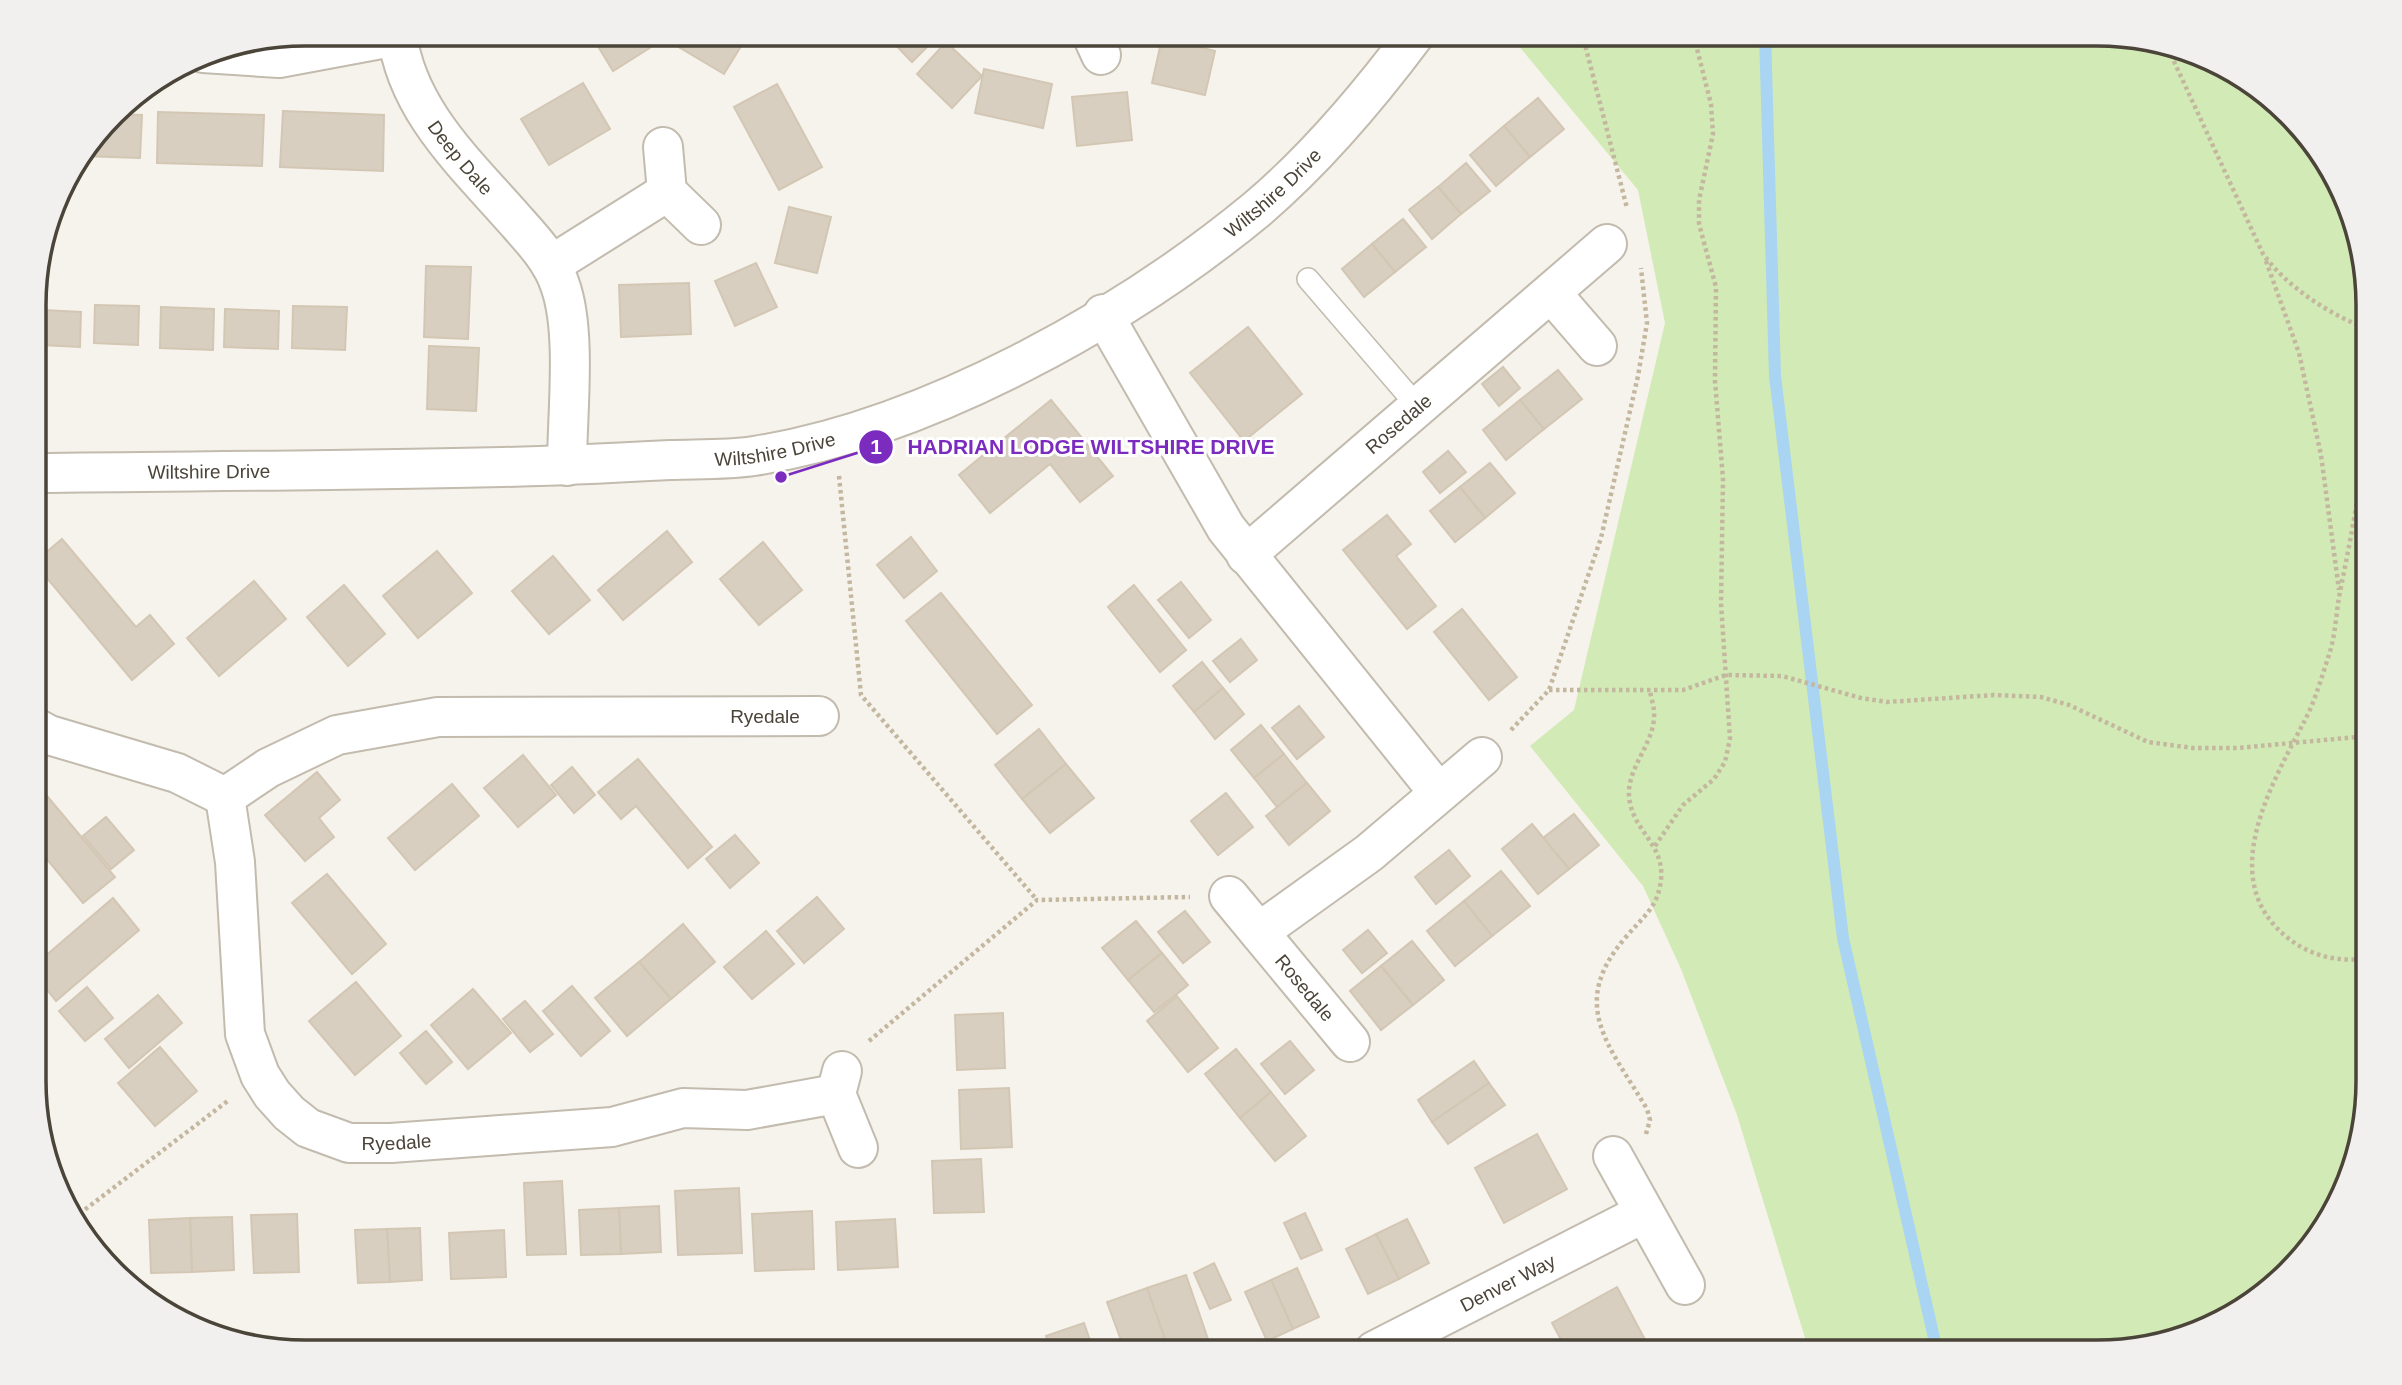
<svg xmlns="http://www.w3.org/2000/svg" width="2402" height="1385" font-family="Helvetica,sans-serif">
<rect width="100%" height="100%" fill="#f6f3ec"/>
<polygon fill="#d2eab5" points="1508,33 2098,33 2168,43 2234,70 2289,112 2332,168 2368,286 2368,1098 2332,1217 2289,1273 2234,1315 2115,1351 1809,1351 1737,1115 1681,969 1643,886 1530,746 1574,710 1665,323 1638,190"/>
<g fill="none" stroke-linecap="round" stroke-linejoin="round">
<polyline stroke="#a9d4f2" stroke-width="12" points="1765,33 1775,376 1843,938 1937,1351"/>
</g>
<g fill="#d8cfc1" stroke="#d3c7b4" stroke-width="2">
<polygon points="590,33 650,33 656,44 613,71"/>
<polygon points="677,33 738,33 746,38 724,74 672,43"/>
<polygon points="884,33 941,33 912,62"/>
<polygon points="1162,38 1215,51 1205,95 1152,83"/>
<polygon points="946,42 982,76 952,108 917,74"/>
<polygon points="984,69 1052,84 1043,128 975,113"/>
<polygon points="583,83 610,129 549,165 521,119"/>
<polygon points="777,84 822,167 779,190 734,107"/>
<polygon points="1127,92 1132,140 1077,146 1072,97"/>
<polygon points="1538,98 1564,129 1530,157 1504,126"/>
<polygon points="283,111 384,115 383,171 280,167"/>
<polygon points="158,112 264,115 262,166 157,163"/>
<polygon points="115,114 142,115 140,158 83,156"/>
<polygon points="1504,126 1530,157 1496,186 1470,155"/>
<polygon points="1466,163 1490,191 1461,214 1438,187"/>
<polygon points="1438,187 1461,214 1432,239 1409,210"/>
<polygon points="789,207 831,217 817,273 775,263"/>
<polygon points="1403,219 1426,247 1395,272 1372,244"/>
<polygon points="1372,244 1395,272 1364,297 1342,269"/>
<polygon points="756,263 777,307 735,326 715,281"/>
<polygon points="426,266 471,267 468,339 424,337"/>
<polygon points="689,283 691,334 621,337 619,285"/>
<polygon points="95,305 139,306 138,345 94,343"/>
<polygon points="293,306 347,307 345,350 292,348"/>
<polygon points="161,307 214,309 213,350 160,348"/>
<polygon points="225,309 279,311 278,349 224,347"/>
<polygon points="43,310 81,312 80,347 41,345"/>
<polygon points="1248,327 1302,394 1244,441 1190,373"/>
<polygon points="429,346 479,348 476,411 427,409"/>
<polygon points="1503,367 1520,388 1499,406 1482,384"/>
<polygon points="1558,370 1582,399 1544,429 1520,400"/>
<polygon points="1051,400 1113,476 1080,502 1050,464 990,513 959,475"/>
<polygon points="1520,400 1544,429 1506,460 1483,430"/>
<polygon points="1448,451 1466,472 1440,493 1423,472"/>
<polygon points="1490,463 1515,493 1485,518 1460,487"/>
<polygon points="1460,487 1485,518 1455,542 1430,511"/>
<polygon points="1387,515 1411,544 1396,556 1436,606 1407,629 1343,550"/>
<polygon points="667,531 692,562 623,620 598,590"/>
<polygon points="911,537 937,571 904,598 877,565"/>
<polygon points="62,539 136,627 150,615 174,644 132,680 36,565 36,561"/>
<polygon points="763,542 802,590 759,625 720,579"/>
<polygon points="437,551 472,593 418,638 383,596"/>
<polygon points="553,556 590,600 549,634 512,591"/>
<polygon points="254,581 286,619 219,676 187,638"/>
<polygon points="1181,582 1211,620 1189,638 1158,600"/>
<polygon points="344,585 385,634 348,666 307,617"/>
<polygon points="1134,585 1186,650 1160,672 1108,607"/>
<polygon points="941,593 1032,705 997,734 906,621"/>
<polygon points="1462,609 1517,677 1489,700 1434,632"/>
<polygon points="1241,639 1257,660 1230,682 1213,661"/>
<polygon points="1202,662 1223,688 1194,712 1173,686"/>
<polygon points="1223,688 1244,714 1215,739 1194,712"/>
<polygon points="1299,706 1324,737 1297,759 1272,728"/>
<polygon points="1261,725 1284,754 1254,778 1231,750"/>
<polygon points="1039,729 1066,764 1022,799 995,765"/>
<polygon points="1284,754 1307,783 1277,807 1254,778"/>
<polygon points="523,755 556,795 518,827 484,788"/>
<polygon points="638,759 712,847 688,868 636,806 621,819 598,792"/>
<polygon points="1066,764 1094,798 1050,833 1022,799"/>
<polygon points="572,767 595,795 574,813 551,785"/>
<polygon points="317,772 340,800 319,818 334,837 305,861 265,815"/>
<polygon points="1307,783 1330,811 1289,845 1266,816"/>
<polygon points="452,784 479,816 415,870 388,838"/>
<polygon points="42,790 115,877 83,903 36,846 36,795"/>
<polygon points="1226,793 1253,827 1218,855 1191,821"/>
<polygon points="1574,814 1599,845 1569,869 1543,838"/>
<polygon points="106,817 134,850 111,869 83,836"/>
<polygon points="1532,824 1569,869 1538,894 1502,849"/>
<polygon points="735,835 759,863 730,888 706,859"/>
<polygon points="1449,850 1470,876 1436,904 1415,877"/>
<polygon points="1501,871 1530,906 1492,936 1464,901"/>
<polygon points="327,874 386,944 352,974 292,903"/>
<polygon points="817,897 844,929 804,963 777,931"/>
<polygon points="113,898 139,930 56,1001 36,976 36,964"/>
<polygon points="1464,901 1492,936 1455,966 1427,931"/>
<polygon points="1185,911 1210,942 1183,963 1158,932"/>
<polygon points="1136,921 1162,953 1128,980 1102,948"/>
<polygon points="683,924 715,962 671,999 639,962"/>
<polygon points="1368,930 1387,953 1362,973 1343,950"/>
<polygon points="766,931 794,964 752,999 724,967"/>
<polygon points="1412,941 1444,980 1413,1005 1381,966"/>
<polygon points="1162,953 1188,985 1154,1012 1128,980"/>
<polygon points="639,962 671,999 627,1036 595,998"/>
<polygon points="1381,966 1413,1005 1381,1030 1350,991"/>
<polygon points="356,982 401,1036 355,1075 309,1021"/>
<polygon points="572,986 610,1031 581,1056 543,1011"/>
<polygon points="87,987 113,1018 85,1041 59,1011"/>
<polygon points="473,989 511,1033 468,1069 431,1025"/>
<polygon points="158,995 182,1023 129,1068 105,1039"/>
<polygon points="1177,996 1218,1048 1188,1072 1147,1021"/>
<polygon points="525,1001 553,1034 530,1052 503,1019"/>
<polygon points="1003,1013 1005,1068 957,1070 955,1015"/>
<polygon points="426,1031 452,1062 426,1084 400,1053"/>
<polygon points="1290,1041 1314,1070 1285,1094 1261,1064"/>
<polygon points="160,1047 197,1091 155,1126 118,1083"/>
<polygon points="1236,1049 1271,1092 1240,1118 1205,1074"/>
<polygon points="1474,1061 1489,1083 1432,1122 1418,1100"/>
<polygon points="1489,1083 1505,1105 1448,1144 1432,1122"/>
<polygon points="1009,1088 1012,1147 961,1149 959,1090"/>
<polygon points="1271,1092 1306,1136 1275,1161 1240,1118"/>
<polygon points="1537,1134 1567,1189 1504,1223 1475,1168"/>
<polygon points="981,1159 984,1212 934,1213 932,1161"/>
<polygon points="562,1181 566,1254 527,1255 524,1183"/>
<polygon points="739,1188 742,1253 678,1255 675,1191"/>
<polygon points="659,1206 661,1252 621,1254 619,1208"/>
<polygon points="619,1208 621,1254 581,1255 579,1210"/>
<polygon points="812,1211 814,1269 755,1271 752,1214"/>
<polygon points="1305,1213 1322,1250 1301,1259 1284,1223"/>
<polygon points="297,1214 299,1272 254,1273 251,1215"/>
<polygon points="232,1217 234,1270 192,1272 190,1218"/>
<polygon points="190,1218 192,1272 151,1273 149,1220"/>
<polygon points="895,1219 898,1267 838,1270 836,1222"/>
<polygon points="1407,1219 1429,1263 1399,1279 1376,1234"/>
<polygon points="420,1228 422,1280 390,1282 387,1229"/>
<polygon points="387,1229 390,1282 358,1283 355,1230"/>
<polygon points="504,1230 506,1277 451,1279 449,1233"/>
<polygon points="1376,1234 1399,1279 1368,1294 1346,1249"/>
<polygon points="1214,1263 1231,1300 1210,1309 1194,1273"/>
<polygon points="1297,1268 1319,1317 1293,1329 1271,1280"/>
<polygon points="1186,1275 1208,1339 1169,1351 1147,1288"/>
<polygon points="1271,1280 1293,1329 1267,1341 1245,1292"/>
<polygon points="1617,1287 1650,1349 1567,1351 1552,1323"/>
<polygon points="1147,1288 1169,1351 1125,1351 1107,1302"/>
<polygon points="1084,1323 1094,1352 1051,1352 1046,1336"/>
</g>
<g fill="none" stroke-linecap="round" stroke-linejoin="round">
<g stroke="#c2bbae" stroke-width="24">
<polyline id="service" points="1308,279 1419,408"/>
</g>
<g stroke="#c2bbae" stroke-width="42">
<g id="minor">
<path id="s1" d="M397 33C406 110 466 164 515 220 532 239 552 260 560 285 577 332 567 414 567 466"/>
<polyline points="1091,33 1101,55"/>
<polyline points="203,53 279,58 397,36"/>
<polyline points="663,147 667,192 701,225"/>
<polyline points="551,265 667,192"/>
<polyline points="1552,294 1597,346"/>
<polyline points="1103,314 1226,528 1439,793"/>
<path id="s2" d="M1246 555 1607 244"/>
<path id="s3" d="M819 716 438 717 337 735 268 768 225 797 235 862 245 1034 260 1075 272 1094 289 1113 308 1128 349 1143H391L612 1127 683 1108 747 1110 836 1094"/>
<polyline points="36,728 49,735 177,773 225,797"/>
<path id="s4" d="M1229 896 1350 1042"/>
<polyline points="1259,932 1369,853 1482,757"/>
<polyline points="842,1071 836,1094 858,1148"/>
<polyline points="1613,1156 1685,1285"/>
<path id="s5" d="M1374 1351 1644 1213"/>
</g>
</g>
<g stroke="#c2bbae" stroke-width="42">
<g id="tertiary">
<path id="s6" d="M36 473C191 471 347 471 502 467 558 466 614 463 670 460 698 459 727 460 754 456 926 429 1124 319 1257 209 1317 158 1369 96 1416 33"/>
</g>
</g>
<g stroke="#c4b79f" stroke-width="4.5" stroke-dasharray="3.5 3.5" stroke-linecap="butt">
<polyline points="1582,33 1627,208"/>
<path d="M2165 42 2263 254C2287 287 2330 315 2368 329"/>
<polyline points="2266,261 2299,353 2321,455 2339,590"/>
<path d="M2368 456 2361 476C2355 517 2347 557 2339 597 2336 616 2335 637 2329 655 2322 676 2315 701 2305 720 2272 784 2214 880 2288 938 2310 956 2340 963 2368 958"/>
<polyline points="839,476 861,695 1037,900"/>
<polyline points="1549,690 1683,690 1726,675 1782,676 1861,698 1887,702 1994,695 2041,697 2069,705 2148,742 2193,748 2238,748 2368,736"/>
<polyline points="1511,730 1549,690 1601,538 1638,376 1647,323 1641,268"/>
<polyline points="1655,846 1683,805 1714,779 1725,762 1730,739 1721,603 1723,479 1715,381 1716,287 1699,224 1699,200 1713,134 1711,104 1693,33"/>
<polyline points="869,1041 1037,900 1190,897"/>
<path d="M1646 1134 1650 1120 1647 1109C1609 1045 1568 1005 1625 938 1640 920 1656 909 1660 886 1668 847 1636 834 1630 803 1623 771 1653 747 1654 717 1655 708 1651 699 1650 690"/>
<polyline points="72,1214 83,1211 229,1100"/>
</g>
<use href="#service" stroke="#fff" stroke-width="21"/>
<use href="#minor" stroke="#fff" stroke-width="38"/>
<use href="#tertiary" stroke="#fff" stroke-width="38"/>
</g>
<g text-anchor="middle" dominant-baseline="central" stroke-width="6" stroke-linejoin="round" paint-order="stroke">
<g font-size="19" fill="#4b4439" stroke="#fff">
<text stroke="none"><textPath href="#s1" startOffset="142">Deep Dale</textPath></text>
<text stroke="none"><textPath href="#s6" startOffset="1307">Wiltshire Drive</textPath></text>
<text stroke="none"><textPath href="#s2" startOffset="201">Rosedale</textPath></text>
<text stroke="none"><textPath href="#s6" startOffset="740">Wiltshire Drive</textPath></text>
<text stroke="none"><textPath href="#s6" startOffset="173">Wiltshire Drive</textPath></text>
<text x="765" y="716">Ryedale</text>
<text stroke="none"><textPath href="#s4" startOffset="119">Rosedale</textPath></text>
<text stroke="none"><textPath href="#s3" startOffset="1057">Ryedale</textPath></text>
<text stroke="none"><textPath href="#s5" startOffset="150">Denver Way</textPath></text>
</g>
</g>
<path d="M0 0H2402V1385H0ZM305 46H2097A259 259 0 0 1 2356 305V1081A259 259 0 0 1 2097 1340H305A259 259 0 0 1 46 1081V305A259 259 0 0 1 305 46Z" fill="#f1f0ef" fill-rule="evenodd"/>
<path fill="none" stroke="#4b4439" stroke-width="3.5" d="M305 46H2097A259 259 0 0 1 2356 305V1081A259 259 0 0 1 2097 1340H305A259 259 0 0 1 46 1081V305A259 259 0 0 1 305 46Z"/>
<path fill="none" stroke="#7b2cbf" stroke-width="2.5" d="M781 477L876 447"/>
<g fill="#7b2cbf" stroke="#fff" stroke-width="2.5">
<circle cx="781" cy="477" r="7"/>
<circle cx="876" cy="447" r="18"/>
</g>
<g font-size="21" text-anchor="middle" font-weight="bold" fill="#fff">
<text x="876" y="454">1</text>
</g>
<g font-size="21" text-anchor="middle" font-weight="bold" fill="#7b2cbf" stroke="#fff" stroke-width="6" stroke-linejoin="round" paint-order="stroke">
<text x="1091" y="454">HADRIAN LODGE WILTSHIRE DRIVE</text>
</g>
</svg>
